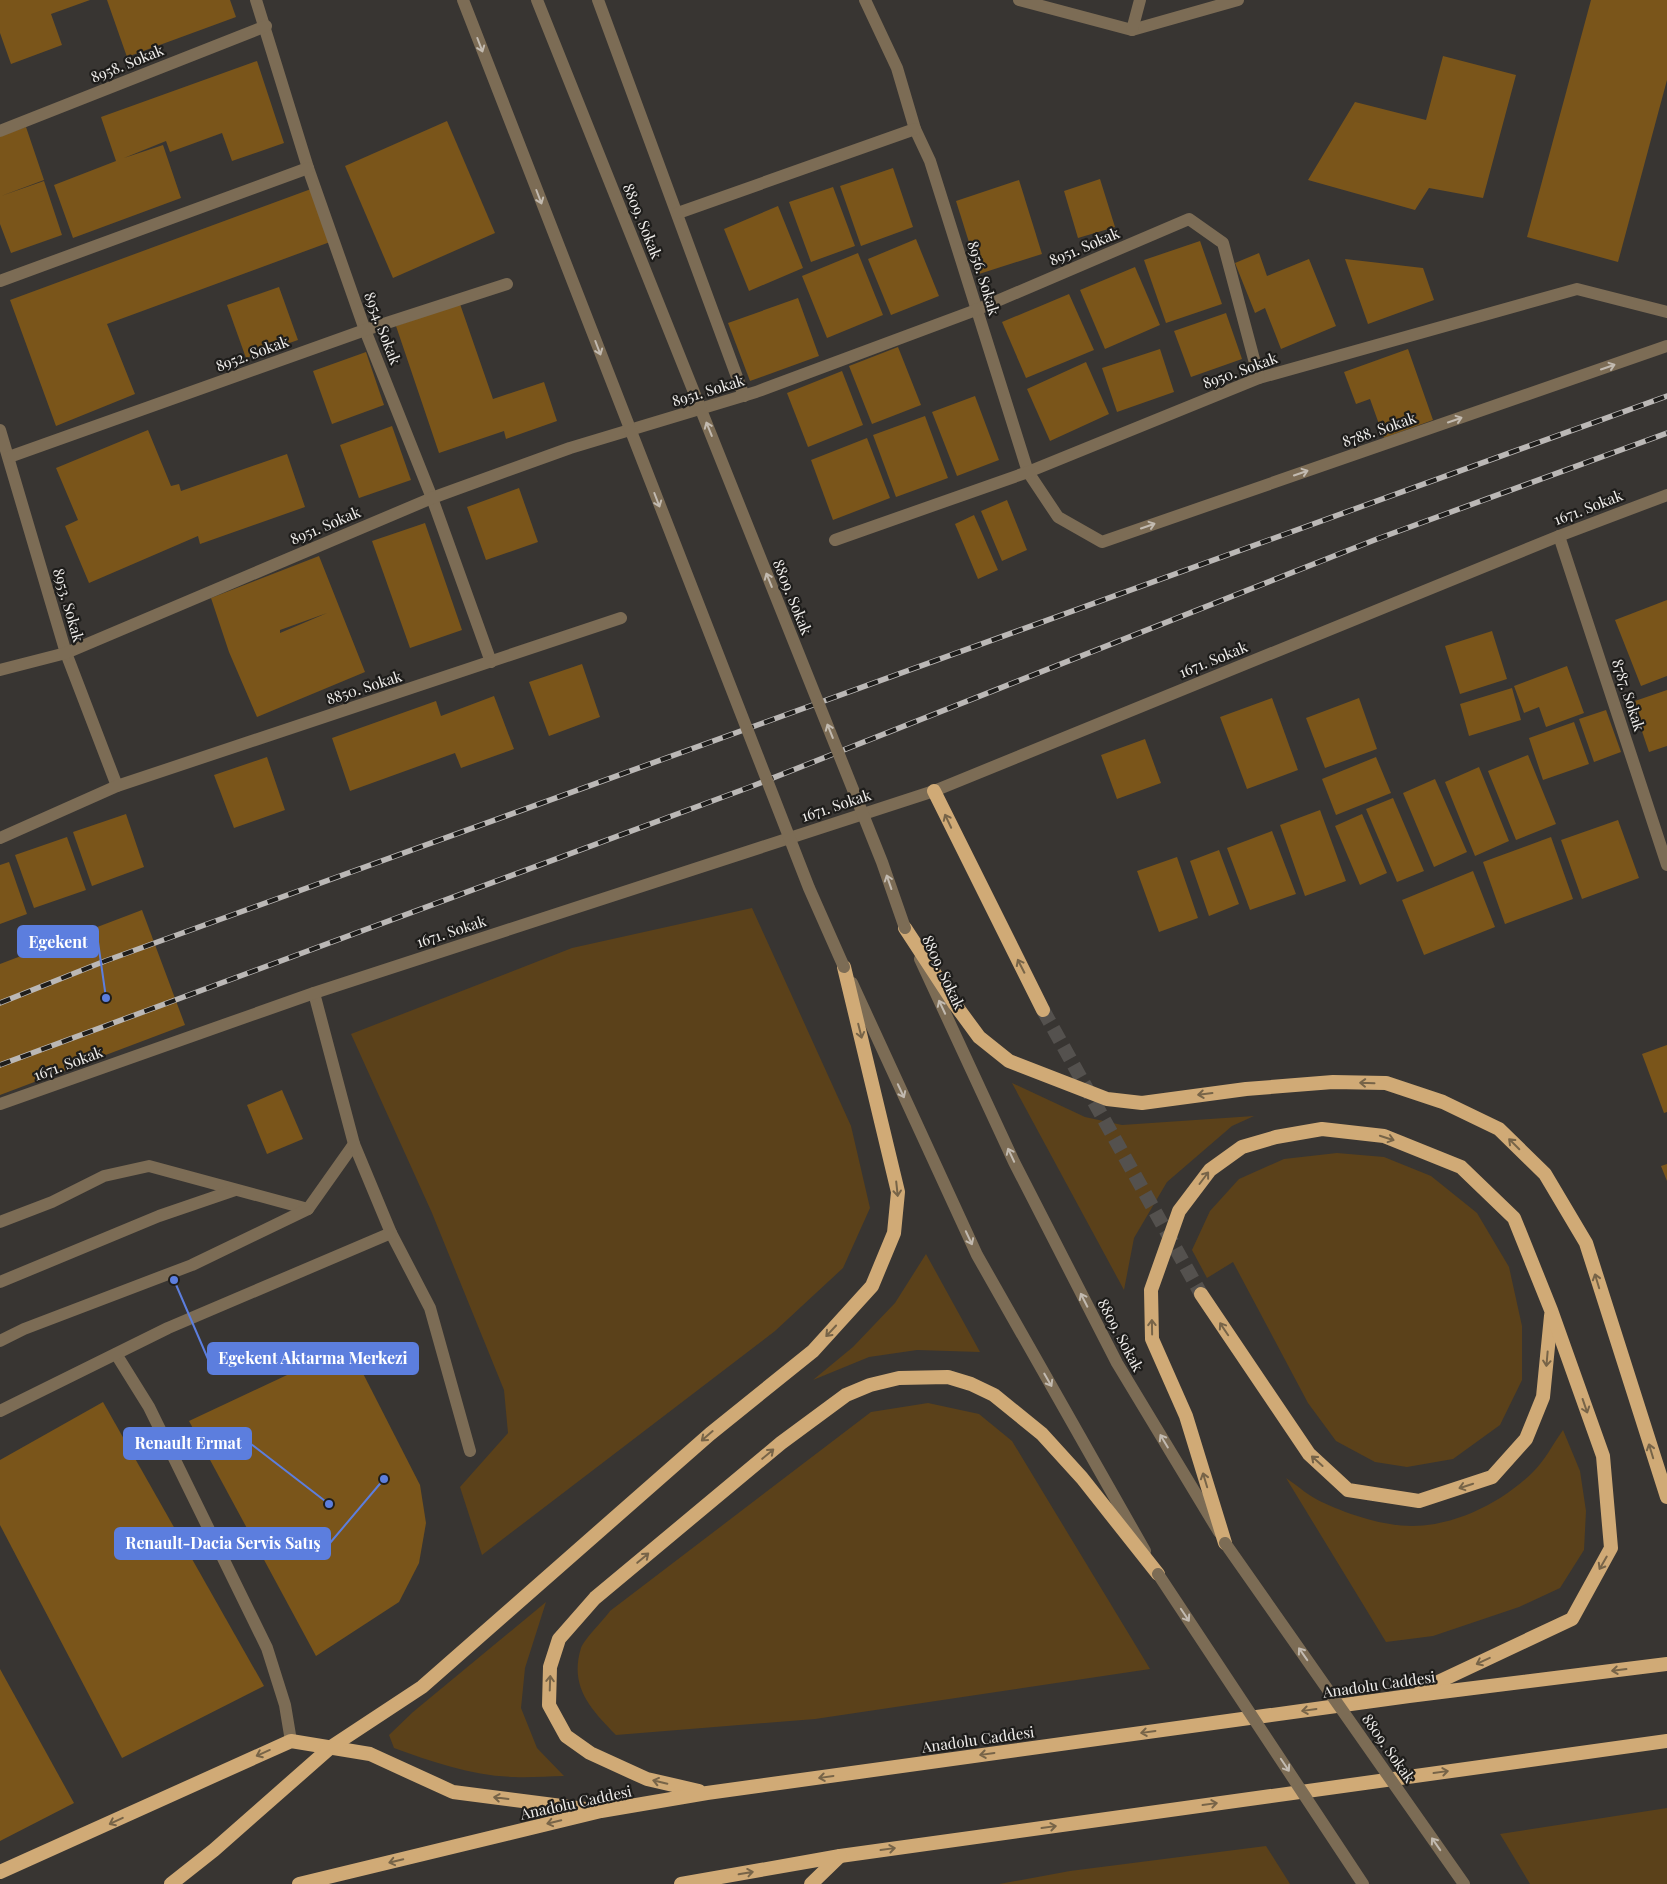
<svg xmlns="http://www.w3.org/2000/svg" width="1667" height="1884" font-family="'Playfair Display',serif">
<rect width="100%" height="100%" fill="#383532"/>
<g fill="#5b411a">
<polygon points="752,908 851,1126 870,1208 843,1268 775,1331 482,1555 460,1487 508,1433 504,1390 432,1213 351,1034 572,948"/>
<polygon points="1012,1083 1085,1117 1122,1125 1254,1116 1232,1126 1167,1182 1134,1238 1124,1290"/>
<polygon points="1337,1153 1384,1157 1431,1176 1477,1213 1509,1267 1522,1326 1522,1380 1500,1425 1453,1459 1407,1467 1375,1462 1336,1441 1308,1403 1233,1262 1207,1278 1192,1250 1210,1211 1239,1179 1284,1159"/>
<polygon points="926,1254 980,1352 917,1350 869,1357 813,1380 853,1347 895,1303"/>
<path d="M928 1403 979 1414 1012 1441 1150 1669 815 1719 616 1735C591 1709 569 1687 581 1648 585 1638 603 1621 610 1611L871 1412Z"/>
<path d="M1563 1430 1580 1471 1586 1511 1584 1550 1560 1588 1519 1607 1433 1636 1386 1642 1286 1478C1298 1486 1311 1498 1324 1503 1350 1515 1384 1526 1412 1526 1455 1526 1501 1503 1532 1473 1544 1462 1553 1444 1563 1430Z"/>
<path d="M546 1602 525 1668 521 1708 537 1748 564 1776C547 1776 530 1778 514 1777 473 1776 432 1762 394 1748L389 1735 413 1712Z"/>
<polygon points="1667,1808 1667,1884 1530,1884 1500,1834"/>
<polygon points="1266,1846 1290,1884 999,1884 1070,1871"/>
</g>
<g fill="#7a551a" fill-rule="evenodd">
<polygon points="0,0 90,0 51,14 62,45 11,64 0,33"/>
<polygon points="107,0 230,0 236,17 127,57"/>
<polygon points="1591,0 1667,0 1667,80 1618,262 1527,237"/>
<polygon points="1443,56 1516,75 1483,198 1429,188 1415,210 1308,180 1355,102 1426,120"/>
<polygon points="257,61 284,143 232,161 222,133 170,152 166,141 124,158 163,145 181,198 73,238 54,185 116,161 101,117"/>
<polygon points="447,121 495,233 393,278 345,166"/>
<polygon points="26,127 44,180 1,196 44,181 62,235 11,253 0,224 0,136"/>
<polygon points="893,168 913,227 861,246 840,186"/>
<polygon points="1100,179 1115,227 1078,238 1064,191"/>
<polygon points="1019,180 1042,254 979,274 956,201"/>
<polygon points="833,187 855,246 811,262 789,202"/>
<polygon points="311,189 330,242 107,324 135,394 56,426 10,300"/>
<polygon points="778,206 803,268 749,291 724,229"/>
<polygon points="916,239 939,296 891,315 868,259"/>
<polygon points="1200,241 1222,304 1166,323 1144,260"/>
<polygon points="858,253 883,315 827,338 802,276"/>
<polygon points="1259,253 1267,276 1309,259 1336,326 1281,349 1265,308 1255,313 1235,263"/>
<polygon points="1345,259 1423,268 1434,300 1368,324"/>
<polygon points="1135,267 1160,325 1105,349 1080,290"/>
<polygon points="279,287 298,340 246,358 227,305"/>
<polygon points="1069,294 1094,350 1026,378 1002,322"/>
<polygon points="798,298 819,356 750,381 728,323"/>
<polygon points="460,304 493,399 544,382 557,421 506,439 504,431 439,453 396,326"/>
<polygon points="1226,313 1242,359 1191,377 1174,331"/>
<polygon points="898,347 921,405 872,424 849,366"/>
<polygon points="1160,349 1174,392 1117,412 1102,368"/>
<polygon points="1408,349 1433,420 1384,438 1370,399 1356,404 1344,372"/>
<polygon points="366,352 384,405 332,424 313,371"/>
<polygon points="1086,362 1109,414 1050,441 1027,389"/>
<polygon points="842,371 863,425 808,447 787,393"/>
<polygon points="975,396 999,460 957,476 932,412"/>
<polygon points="925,416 948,478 896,497 873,435"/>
<polygon points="392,426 411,480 359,498 340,445"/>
<polygon points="148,430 171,486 179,484 181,491 287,454 305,507 200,544 198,536 89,583 65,526 78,520 56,468"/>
<polygon points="867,438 890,498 833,520 811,460"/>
<polygon points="519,488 538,542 486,560 467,507"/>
<polygon points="1007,500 1027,550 1002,561 981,511"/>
<polygon points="974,515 998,570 978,579 955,524"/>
<polygon points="425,523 462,630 410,648 372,541"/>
<path d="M319 556 365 672 257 717 229 652 211 598ZM327 613 280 633V630Z"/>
<polygon points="1667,600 1667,676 1641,686 1615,620"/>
<polygon points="1492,631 1507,679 1460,694 1445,646"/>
<polygon points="582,664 600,717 549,736 529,682"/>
<polygon points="1567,666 1584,713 1546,727 1539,707 1524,713 1514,686"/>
<polygon points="1512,688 1521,720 1469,736 1460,704"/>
<polygon points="1667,690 1667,746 1649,752 1632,702"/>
<polygon points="494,696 514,749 461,768 455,753 350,791 332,738 436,701 441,716"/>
<polygon points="1272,698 1298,770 1247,789 1220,717"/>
<polygon points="1359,698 1377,749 1325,768 1306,718"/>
<polygon points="1606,710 1621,752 1594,762 1579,719"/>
<polygon points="1574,722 1589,764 1543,780 1529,738"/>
<polygon points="1145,739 1161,783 1117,799 1101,755"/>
<polygon points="1528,755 1556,824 1516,840 1488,771"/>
<polygon points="267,757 285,810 234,828 214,775"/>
<polygon points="1376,757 1391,793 1336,815 1322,779"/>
<polygon points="1479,767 1509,841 1475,856 1445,782"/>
<polygon points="1435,779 1467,852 1434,867 1403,793"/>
<polygon points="1393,798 1424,871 1397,882 1366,809"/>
<polygon points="1320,810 1346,881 1305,896 1280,825"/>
<polygon points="126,814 144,867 92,886 73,832"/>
<polygon points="1362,814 1387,873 1360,885 1335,826"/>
<polygon points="1618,820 1639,878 1582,899 1561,840"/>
<polygon points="1272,831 1296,894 1250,910 1227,848"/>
<polygon points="67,837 86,890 34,908 15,855"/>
<polygon points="1551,837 1573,899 1505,924 1483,862"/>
<polygon points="1219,850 1239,904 1209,916 1190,861"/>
<polygon points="1177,857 1198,918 1159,932 1137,871"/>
<polygon points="9,862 27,914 0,924 0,865"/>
<polygon points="1473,871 1495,927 1424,955 1402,900"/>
<polygon points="142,910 185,1025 0,1095 0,964"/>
<polygon points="1667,1045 1667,1112 1664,1113 1642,1054"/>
<polygon points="282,1090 303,1139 267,1154 247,1105"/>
<polygon points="1667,1164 1667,1181 1661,1166"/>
<polygon points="349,1346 420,1485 426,1523 419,1563 399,1602 316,1656 189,1421"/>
<polygon points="103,1402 264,1686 122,1758 0,1525 0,1460"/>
<polygon points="0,1669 74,1803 0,1841"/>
</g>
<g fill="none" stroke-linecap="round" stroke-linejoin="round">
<polyline stroke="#54514e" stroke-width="14" stroke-dasharray="14 7" stroke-linecap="butt" points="1043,1010 1201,1294"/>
<g stroke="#7c6c55" stroke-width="12">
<polyline points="0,1222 52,1202 104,1176 149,1166 308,1209"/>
<polyline points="391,1233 430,1308 470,1451"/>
<polyline points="0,1282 159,1216 235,1190"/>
<polyline points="0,1341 24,1329 192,1265 308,1209 354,1144"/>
<polyline points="116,1354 149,1407 267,1648 285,1705 291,1741"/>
<polyline points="0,1411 168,1328 391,1233 354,1144 314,993"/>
</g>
<g stroke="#7c6c55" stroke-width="12">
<polyline points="256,0 308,168 365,330 432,498 491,662"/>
<polyline points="598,0 744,396"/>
<polyline points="865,0 897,68 915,129 930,161 1028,472 1058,517 1102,542 1667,346"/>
<polyline points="1019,0 1132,30 1238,0"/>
<polyline points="1132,30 1140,0"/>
<polyline points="0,131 266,26"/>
<polyline points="678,213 915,129"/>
<polyline points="0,281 308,168"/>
<polyline points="0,430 66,653 117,786"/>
<polyline points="9,457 365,330 507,284"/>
<polyline points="1559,536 1667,865"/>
<polyline points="835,540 1028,472 1259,378 1577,289 1667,312"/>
<polyline points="0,670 66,653 432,498 570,448 756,392 976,310 1189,219 1223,243 1259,378"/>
<polyline points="0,838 117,786 621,618"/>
<polyline points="0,1104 314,993 934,791 1559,536 1667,495"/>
</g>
<g stroke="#7c6c55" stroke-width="12">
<polyline points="920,959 1014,1162 1117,1363 1219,1532"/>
<polyline points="852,983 977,1255 1145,1551"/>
</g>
<g stroke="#d0aa76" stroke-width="14">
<polyline points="934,791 1043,1010"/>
<polyline points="905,928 954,1003 979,1037 1009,1061 1107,1099 1142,1103 1246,1089 1333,1082 1386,1083 1443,1102 1499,1129 1545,1174 1586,1243 1667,1497"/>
<polyline points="1201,1294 1309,1454 1348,1490 1419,1501 1492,1477 1526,1439 1543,1397 1551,1316"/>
<polyline points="1225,1543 1186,1416 1152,1339 1151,1290 1179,1211 1210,1170 1242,1147 1276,1137 1322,1129 1384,1136 1461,1167 1514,1218 1551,1310 1603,1456 1611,1548 1572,1619 1421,1690"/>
<polyline points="699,1791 647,1779 590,1753 566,1736 549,1705 550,1667 559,1639 595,1598 781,1443 846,1395 870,1385 899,1378 948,1377 971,1384 994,1395 1042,1434 1082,1478 1158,1574"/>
<polyline points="0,1872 291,1741 370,1754 453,1792 593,1810"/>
<polyline points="171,1884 214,1850 331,1747 422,1687 710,1434 813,1351 872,1286 894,1233 898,1192 844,967"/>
<polyline points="299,1884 601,1811 707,1793 1409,1696 1667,1664"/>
<polyline points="681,1884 840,1856 1667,1741"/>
<polyline points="811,1884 840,1856"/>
</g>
<g stroke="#bbb8b6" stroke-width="5.5">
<g id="rail">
<polyline points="0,1003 105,961 1667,396"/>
<polyline points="0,1065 750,787 1377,539 1667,433"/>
</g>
</g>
<use href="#rail" stroke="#1e1d1b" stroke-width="4" stroke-dasharray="11" stroke-linecap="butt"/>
<g stroke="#7c6c55" stroke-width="12">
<polyline points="463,0 809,888 844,967"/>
<polyline points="537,0 882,862 905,928"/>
<polyline points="1225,1543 1464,1884"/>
<polyline points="1158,1574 1363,1884"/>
</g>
</g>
<defs><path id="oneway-shaft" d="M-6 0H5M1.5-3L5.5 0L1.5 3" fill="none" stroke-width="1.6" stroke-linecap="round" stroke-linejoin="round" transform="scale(1.25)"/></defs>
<g stroke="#c2bab0">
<use href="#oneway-shaft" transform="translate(480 45) rotate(69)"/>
<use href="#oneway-shaft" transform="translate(539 197) rotate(69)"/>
<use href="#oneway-shaft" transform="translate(598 348) rotate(69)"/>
<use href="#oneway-shaft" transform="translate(1608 367) rotate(-19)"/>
<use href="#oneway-shaft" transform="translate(1455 420) rotate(-19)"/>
<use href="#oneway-shaft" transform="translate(709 429) rotate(-112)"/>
<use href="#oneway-shaft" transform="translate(1301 473) rotate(-19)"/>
<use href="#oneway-shaft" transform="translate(657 500) rotate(69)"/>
<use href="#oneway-shaft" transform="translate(1148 526) rotate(-19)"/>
<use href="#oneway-shaft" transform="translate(769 580) rotate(-112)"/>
<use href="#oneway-shaft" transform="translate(830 731) rotate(-112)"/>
<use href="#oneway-shaft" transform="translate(889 882) rotate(-109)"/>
<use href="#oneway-shaft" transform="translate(942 1007) rotate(-115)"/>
<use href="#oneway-shaft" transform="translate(901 1091) rotate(65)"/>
<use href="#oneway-shaft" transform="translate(1011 1155) rotate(-115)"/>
<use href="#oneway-shaft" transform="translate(969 1238) rotate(65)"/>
<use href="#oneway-shaft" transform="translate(1084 1300) rotate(-117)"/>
<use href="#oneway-shaft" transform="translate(1048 1380) rotate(60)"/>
<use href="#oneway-shaft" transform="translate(1164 1441) rotate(-121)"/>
<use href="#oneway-shaft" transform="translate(1185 1615) rotate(56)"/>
<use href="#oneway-shaft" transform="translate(1303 1654) rotate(-125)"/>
<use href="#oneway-shaft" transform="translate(1285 1765) rotate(56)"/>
<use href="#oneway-shaft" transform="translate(1436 1844) rotate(-125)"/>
</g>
<g stroke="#776448">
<use href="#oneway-shaft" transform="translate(948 821) rotate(-115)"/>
<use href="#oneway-shaft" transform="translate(1021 966) rotate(-117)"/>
<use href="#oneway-shaft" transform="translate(860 1031) rotate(76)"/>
<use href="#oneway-shaft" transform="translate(1367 1083) rotate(-178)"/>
<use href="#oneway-shaft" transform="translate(1205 1094) rotate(173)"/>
<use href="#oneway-shaft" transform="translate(1387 1138) rotate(18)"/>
<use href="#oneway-shaft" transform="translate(1514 1144) rotate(-135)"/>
<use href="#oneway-shaft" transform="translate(1204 1178) rotate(-53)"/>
<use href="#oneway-shaft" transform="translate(897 1189) rotate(84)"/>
<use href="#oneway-shaft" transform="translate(1597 1281) rotate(-107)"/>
<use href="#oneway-shaft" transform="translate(1152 1327) rotate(-91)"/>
<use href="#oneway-shaft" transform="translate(1224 1329) rotate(-124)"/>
<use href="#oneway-shaft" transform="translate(831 1331) rotate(133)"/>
<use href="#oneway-shaft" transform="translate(1547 1359) rotate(95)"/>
<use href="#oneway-shaft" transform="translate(1585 1406) rotate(71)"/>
<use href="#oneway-shaft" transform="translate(707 1436) rotate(139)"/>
<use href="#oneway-shaft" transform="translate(1651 1451) rotate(-107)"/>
<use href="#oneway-shaft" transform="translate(768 1454) rotate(-40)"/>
<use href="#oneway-shaft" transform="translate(1317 1461) rotate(-138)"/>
<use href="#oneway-shaft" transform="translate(1205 1480) rotate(-107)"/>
<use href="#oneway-shaft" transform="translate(1466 1486) rotate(162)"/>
<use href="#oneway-shaft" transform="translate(643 1558) rotate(-40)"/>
<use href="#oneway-shaft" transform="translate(1603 1563) rotate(120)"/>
<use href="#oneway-shaft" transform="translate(1483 1661) rotate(155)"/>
<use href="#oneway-shaft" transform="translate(1619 1670) rotate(173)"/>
<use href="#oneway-shaft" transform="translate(550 1683) rotate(-88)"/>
<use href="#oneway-shaft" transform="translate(1309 1710) rotate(172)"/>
<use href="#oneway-shaft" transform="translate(1148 1732) rotate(172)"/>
<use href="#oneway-shaft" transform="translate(263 1753) rotate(156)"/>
<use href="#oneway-shaft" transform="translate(987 1754) rotate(172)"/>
<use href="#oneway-shaft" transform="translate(1441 1772) rotate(-8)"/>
<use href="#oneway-shaft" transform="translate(826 1777) rotate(172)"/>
<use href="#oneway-shaft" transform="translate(660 1782) rotate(-167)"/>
<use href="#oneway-shaft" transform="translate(501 1798) rotate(-173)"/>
<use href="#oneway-shaft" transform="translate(1210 1804) rotate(-8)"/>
<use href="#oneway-shaft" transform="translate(116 1821) rotate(155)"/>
<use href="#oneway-shaft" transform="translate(554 1822) rotate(166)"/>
<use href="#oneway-shaft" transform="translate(1049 1827) rotate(-8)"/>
<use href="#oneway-shaft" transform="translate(888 1849) rotate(-8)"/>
<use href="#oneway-shaft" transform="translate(396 1861) rotate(166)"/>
<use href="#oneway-shaft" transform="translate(746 1873) rotate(-10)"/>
</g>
<g text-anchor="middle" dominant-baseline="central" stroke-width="4.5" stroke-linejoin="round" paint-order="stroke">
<g font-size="15" fill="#f0eeec" stroke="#1e1d1b">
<text transform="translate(127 63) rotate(-22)">8958. Sokak</text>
<text transform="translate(643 221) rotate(68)">8809. Sokak</text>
<text transform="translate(1084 246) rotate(-23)">8951. Sokak</text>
<text transform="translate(984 278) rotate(73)">8956. Sokak</text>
<text transform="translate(383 328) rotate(69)">8954. Sokak</text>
<text transform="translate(252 353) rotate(-20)">8952. Sokak</text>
<text transform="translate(1240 370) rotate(-20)">8950. Sokak</text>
<text transform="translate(708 390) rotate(-17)">8951. Sokak</text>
<text transform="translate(1379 429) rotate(-19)">8788. Sokak</text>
<text transform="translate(1588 507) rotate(-21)">1671. Sokak</text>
<text transform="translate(325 525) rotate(-23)">8951. Sokak</text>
<text transform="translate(793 597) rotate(68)">8809. Sokak</text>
<text transform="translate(69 605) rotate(74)">8953. Sokak</text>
<text transform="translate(1213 659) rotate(-22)">1671. Sokak</text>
<text transform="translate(364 687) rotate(-18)">8850. Sokak</text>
<text transform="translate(1629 695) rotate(72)">8787. Sokak</text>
<text transform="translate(836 805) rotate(-18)">1671. Sokak</text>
<text transform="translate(451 931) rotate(-18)">1671. Sokak</text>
<text transform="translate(944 972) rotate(65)">8809. Sokak</text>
<text transform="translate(68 1063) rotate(-20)">1671. Sokak</text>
<text transform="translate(1121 1335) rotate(62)">8809. Sokak</text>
<text transform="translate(1379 1684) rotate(-8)">Anadolu Caddesi</text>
<text transform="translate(978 1739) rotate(-8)">Anadolu Caddesi</text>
<text transform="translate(1389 1748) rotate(55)">8809. Sokak</text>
<text transform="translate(576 1802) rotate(-12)">Anadolu Caddesi</text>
</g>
</g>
<path fill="none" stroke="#5c7ede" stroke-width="2" d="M106 998L98 942M174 1280L208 1359M329 1504L251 1444M384 1479L330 1543"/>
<g fill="#5c7ede" stroke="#1e1d1b" stroke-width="2">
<circle cx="106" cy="998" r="5"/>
<circle cx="174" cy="1280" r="5"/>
<circle cx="329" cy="1504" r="5"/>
<circle cx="384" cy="1479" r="5"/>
</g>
<g fill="#5c7ede" stroke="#5c7ede" stroke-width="2">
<rect x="18" y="926" width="80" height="31" rx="5"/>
<rect x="208" y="1343" width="210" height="31" rx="5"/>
<rect x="124" y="1428" width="127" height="31" rx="5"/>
<rect x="115" y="1528" width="215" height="31" rx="5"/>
</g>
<g font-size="16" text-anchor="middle" font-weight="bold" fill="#fff">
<text x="58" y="948">Egekent</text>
<text x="313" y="1364">Egekent Aktarma Merkezi</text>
<text x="188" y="1449">Renault Ermat</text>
<text x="223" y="1549">Renault-Dacia Servis Satış</text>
</g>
</svg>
